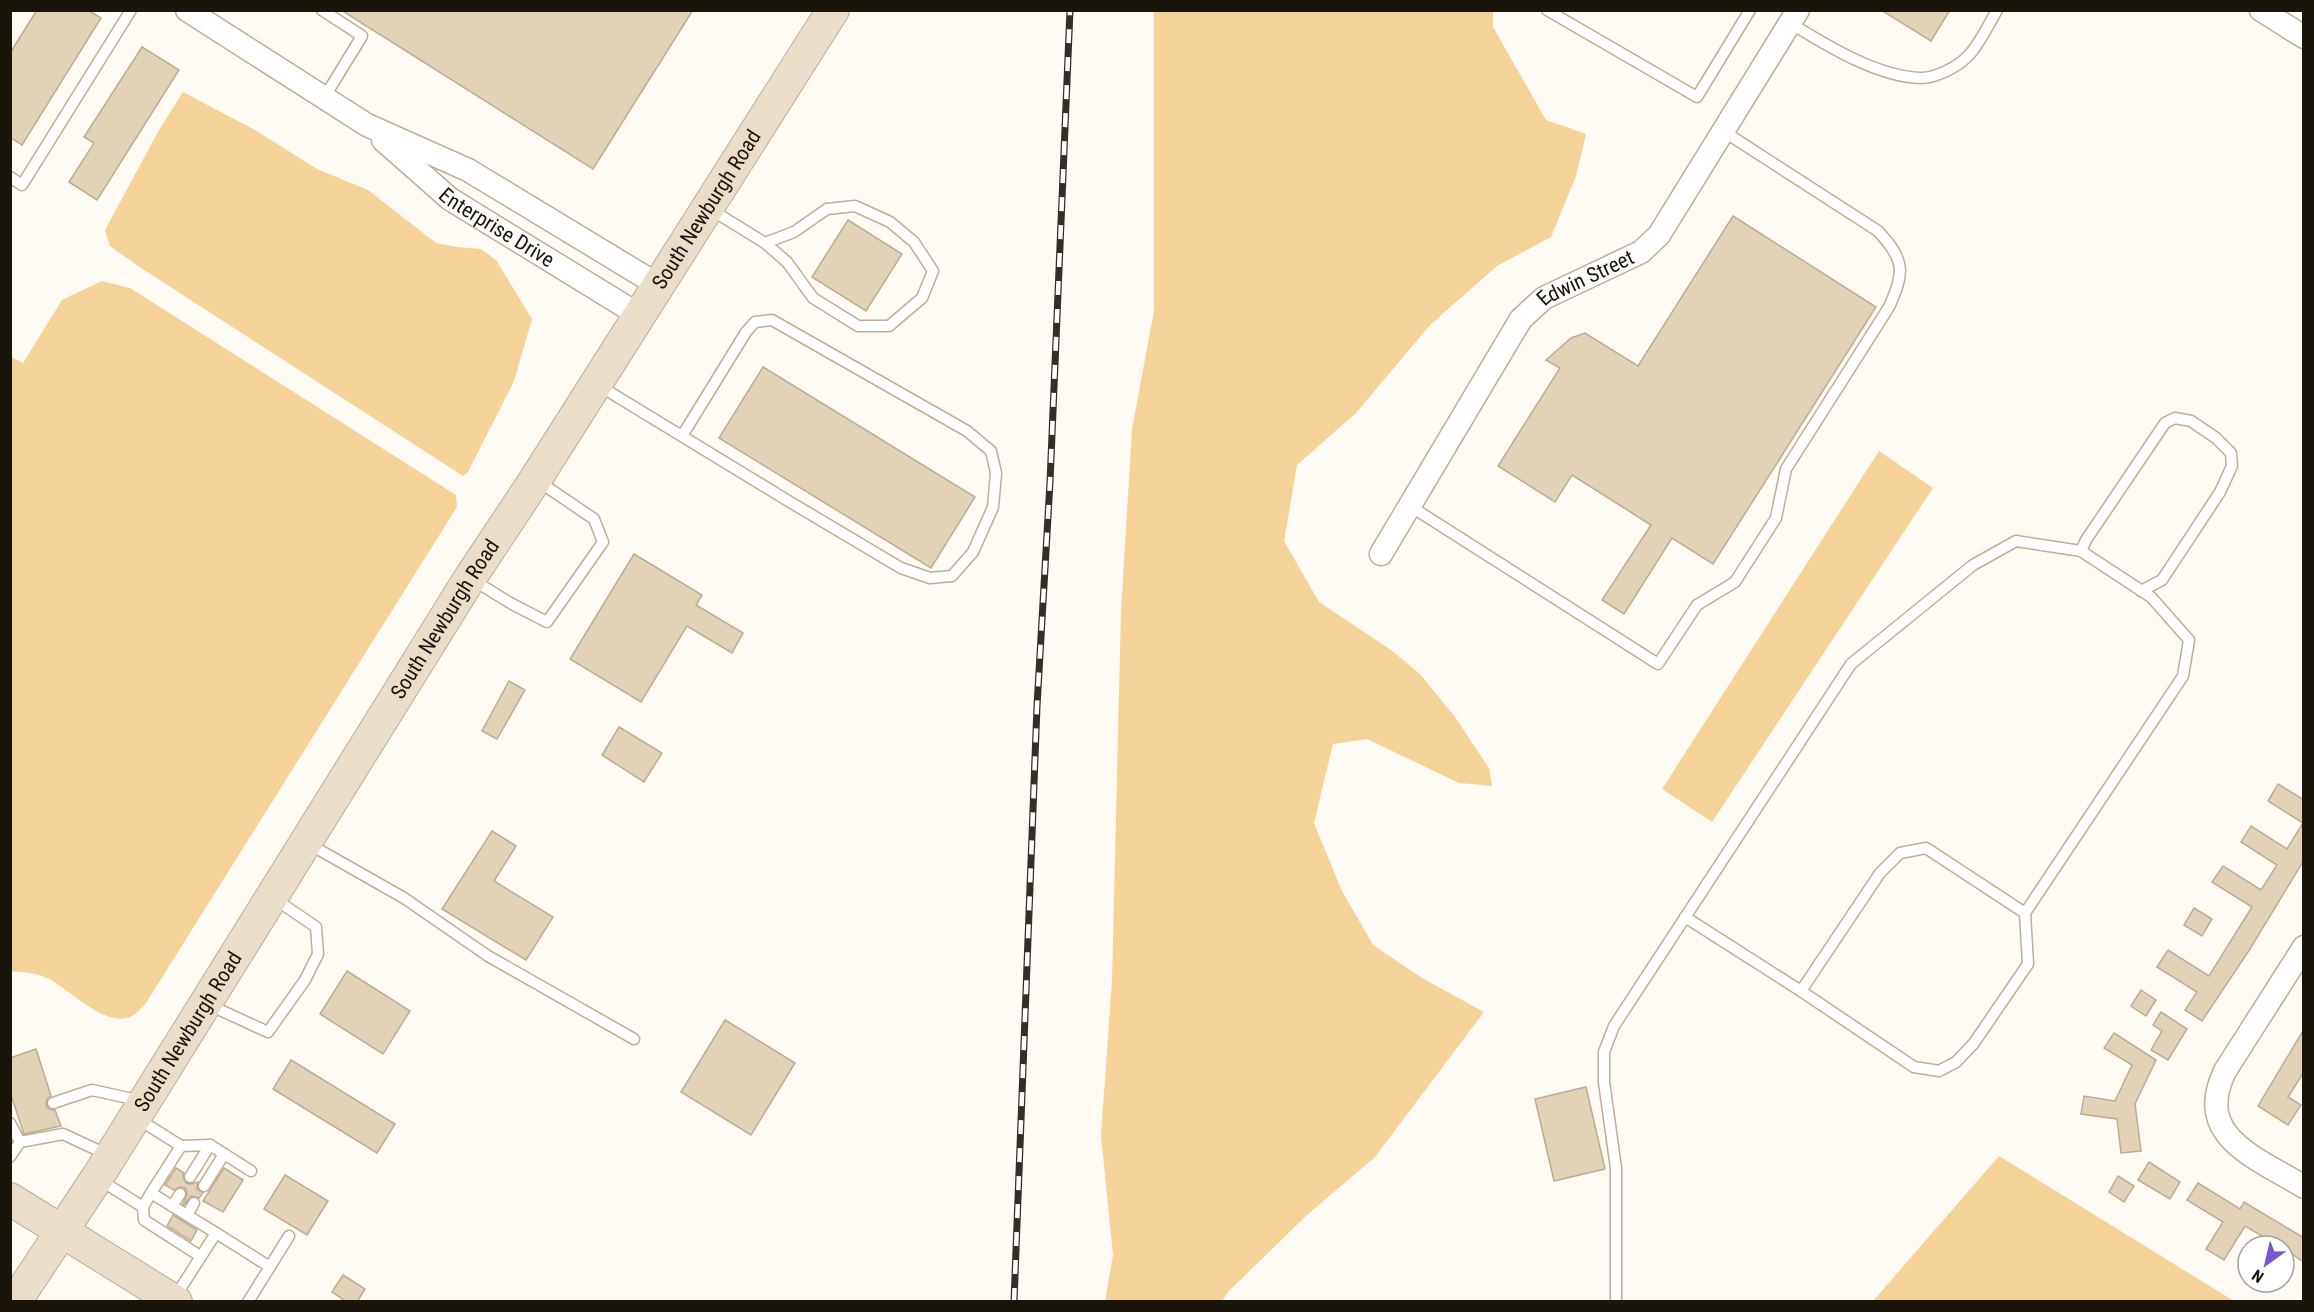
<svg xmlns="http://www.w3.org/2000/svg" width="2314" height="1312" font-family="'Roboto Condensed',sans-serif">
<rect width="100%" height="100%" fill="#fefbf5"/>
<g fill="#f5d398">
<polygon points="1154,11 1493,11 1493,27 1546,120 1586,134 1576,176 1551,237 1497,266 1430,325 1356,413 1297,465 1284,541 1319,602 1391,650 1420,674 1455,717 1489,768 1492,786 1459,783 1367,739 1333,744 1314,823 1341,889 1373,945 1422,978 1484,1012 1375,1157 1307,1215 1228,1292 1222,1301 1105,1301 1113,1255 1101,1135 1112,981 1121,612 1132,429 1154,311"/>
<polygon points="183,92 255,130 317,169 368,190 436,243 457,247 481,249 496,260 532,319 514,381 468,472 463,476 138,266 110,246 105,230 159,130"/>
<path d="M102 281 130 288 456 495 457 507 146 1003C142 1007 137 1014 132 1016 107 1029 71 991 51 980 39 973 24 972 10 971L11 357 23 363 62 300Z"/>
<polygon points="1879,451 1933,488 1712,822 1662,789"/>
<polygon points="1999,1156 2234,1301 1873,1301"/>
</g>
<g fill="#e2d2b8" stroke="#bcac93" stroke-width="1.5">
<polygon points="37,10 88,10 101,18 22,145 10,137 10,53"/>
<polygon points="341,10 693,10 593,169"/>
<polygon points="1881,10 1950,10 1931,41"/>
<polygon points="142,47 179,70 97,200 69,182 94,143 84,137"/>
<polygon points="1733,216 1876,307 1713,564 1672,538 1624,614 1602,600 1651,525 1572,475 1555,502 1498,466 1560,368 1546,360 1571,338 1585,333 1638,366"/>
<polygon points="848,220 902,254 866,311 812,277"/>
<polygon points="763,367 975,497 931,568 719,438"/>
<polygon points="634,554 702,595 696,605 743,633 732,653 687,626 641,702 570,659"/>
<polygon points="509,681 525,690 497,739 482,731"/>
<polygon points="619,727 662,753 644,782 602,755"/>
<polygon points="2278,784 2304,800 2304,860 2250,949 2202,1021 2185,1010 2197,992 2157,967 2168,950 2209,976 2252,907 2212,882 2223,866 2261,890 2277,865 2241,842 2251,826 2287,849 2303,823 2268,801"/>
<polygon points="492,831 516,846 494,881 553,917 526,960 442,909"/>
<polygon points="2194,908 2212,919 2202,936 2184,925"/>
<polygon points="347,971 410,1011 383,1054 320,1014"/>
<polygon points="2141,990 2156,1000 2146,1016 2131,1006"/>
<polygon points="2161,1012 2187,1029 2168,1060 2151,1050 2162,1031 2153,1025"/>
<polygon points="725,1020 795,1063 751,1135 681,1092"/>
<polygon points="2304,1029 2304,1072 2288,1097 2301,1105 2288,1125 2258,1106"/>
<polygon points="2114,1033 2156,1060 2135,1104 2141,1151 2121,1153 2117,1119 2081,1114 2084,1096 2115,1101 2132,1065 2104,1048"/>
<polygon points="36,1049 51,1096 47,1099 46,1105 49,1109 55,1110 61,1126 24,1134 12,1098 10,1098 10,1058"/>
<polygon points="291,1060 395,1124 377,1153 273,1089"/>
<polygon points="1586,1087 1605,1169 1554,1181 1535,1099"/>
<polygon points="2149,1162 2180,1182 2170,1199 2138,1180"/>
<polygon points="176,1168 184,1173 183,1177 186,1183 190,1184 198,1182 197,1189 203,1193 199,1198 191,1196 184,1205 183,1204 187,1194 185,1188 180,1187 174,1190 165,1185"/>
<polygon points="224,1168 243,1180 223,1212 203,1201"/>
<polygon points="285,1175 328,1201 307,1235 264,1209"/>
<polygon points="2118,1176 2134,1186 2124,1202 2109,1192"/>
<polygon points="2198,1183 2240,1209 2244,1202 2304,1238 2304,1262 2284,1249 2284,1246 2279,1246 2245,1226 2224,1260 2206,1249 2223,1222 2187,1200"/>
<polygon points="173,1215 197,1230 191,1241 167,1226"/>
<polygon points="343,1275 365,1289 357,1302 347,1302 332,1292"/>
</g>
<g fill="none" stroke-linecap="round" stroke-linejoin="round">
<g stroke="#beae95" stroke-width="13">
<g id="service">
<polyline points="322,10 362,36 324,98"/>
<polyline points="1547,10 1697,97 1750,10"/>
<path d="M1790 23C1826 45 1877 77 1921 78 1936 78 1957 67 1967 57 1978 47 1989 24 1997 10"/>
<polyline points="10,177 22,185 131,10"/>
<polyline points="710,209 765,243 787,262 813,298 858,326 889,326 922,298 933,271 914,242 890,222 855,206 827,209 794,232 765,243"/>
<polyline points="598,385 785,499 901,568 930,578 952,576 973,552 993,507 996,473 991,451 967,431 772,320 755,322 746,332 682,436"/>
<path d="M1410 506 1658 664 1697 605 1735 582 1776 518 1786 469 1889 307C1905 272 1905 260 1878 231L1723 131"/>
<polyline points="2081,551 2086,540 2165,423 2175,418 2191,421 2216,438 2231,453 2232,466 2220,492 2162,580 2141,591"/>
<polyline points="473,580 512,604 547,622 603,542 594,519 538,481"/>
<polyline points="309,844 404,898 488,956 634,1039"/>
<polyline points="1685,917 1801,991 1914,1067 1939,1071 1956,1062 1974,1043 2028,964 2025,913 1926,848 1900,853 1880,873 1801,991"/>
<polyline points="207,1004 268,1032 305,980 318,954 316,927 275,899"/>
<polyline points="53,1103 92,1090 142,1101"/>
<polyline points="138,1119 181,1146"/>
<polyline points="10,1123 20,1142 10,1157"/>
<polyline points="20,1142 63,1134 108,1155"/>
<polyline points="190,1177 210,1145"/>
<polyline points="100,1180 143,1207 151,1193 216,1233 175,1297"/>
<polyline points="204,1186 224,1154"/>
<polyline points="151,1193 181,1146 210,1145 251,1171"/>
<polyline points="172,1206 180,1194"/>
<polyline points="143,1207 144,1220 200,1256"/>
<polyline points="187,1215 194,1203"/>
<polyline points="216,1233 270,1267"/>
<polyline points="248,1302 289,1236"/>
<polyline points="1616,1302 1616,1168 1604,1082 1604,1052 1614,1026 1851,664 1973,565 2016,541 2081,551 2151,597 2189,640 2183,676 2025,913"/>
</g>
</g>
<g stroke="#beae95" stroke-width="25">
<g id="minor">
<polyline points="187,10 367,125 468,170 658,285"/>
<polyline points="2261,10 2304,37"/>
<path id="s1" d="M383 140 450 199 639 315"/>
<path id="s2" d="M1381 554 1521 319 1544 298 1641 252 1659 235 1798 10"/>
<path d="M2304 947 2225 1071C2193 1137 2256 1157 2304 1187"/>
</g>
</g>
<g stroke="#beae95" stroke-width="34">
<g id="secondary">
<polyline points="10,1199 176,1302"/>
<path id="s3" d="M15 1302 97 1178 470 578 535 480 833 10"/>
</g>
</g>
<use href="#service" stroke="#fff" stroke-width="10"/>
<use href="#minor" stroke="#fff" stroke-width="22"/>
<use href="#secondary" stroke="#eadeca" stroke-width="32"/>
<g stroke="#342f26" stroke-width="7">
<polyline id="rail" points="1014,1302 1037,706 1050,482 1070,10"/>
</g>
<use href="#rail" stroke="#fff" stroke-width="4.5" stroke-dasharray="14" stroke-linecap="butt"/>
</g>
<g text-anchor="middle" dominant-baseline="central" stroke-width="6" stroke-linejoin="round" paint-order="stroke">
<g font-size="21" fill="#1a150b" stroke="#fff">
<text stroke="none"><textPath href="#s3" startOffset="1293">South Newburgh Road</textPath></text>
<text stroke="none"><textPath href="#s1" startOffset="144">Enterprise Drive</textPath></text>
<text stroke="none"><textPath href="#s2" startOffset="351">Edwin Street</textPath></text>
<text stroke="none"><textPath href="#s3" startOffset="807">South Newburgh Road</textPath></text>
<text stroke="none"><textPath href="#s3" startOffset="321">South Newburgh Road</textPath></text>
</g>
</g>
<rect width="2314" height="1312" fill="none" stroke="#1a150b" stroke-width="24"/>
<g transform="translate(2266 1264) rotate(214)"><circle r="28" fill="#ffffff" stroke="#a3a19d" stroke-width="1.5"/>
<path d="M0-4.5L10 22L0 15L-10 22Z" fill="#7557d1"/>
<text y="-9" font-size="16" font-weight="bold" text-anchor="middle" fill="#1a150b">N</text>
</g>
</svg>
